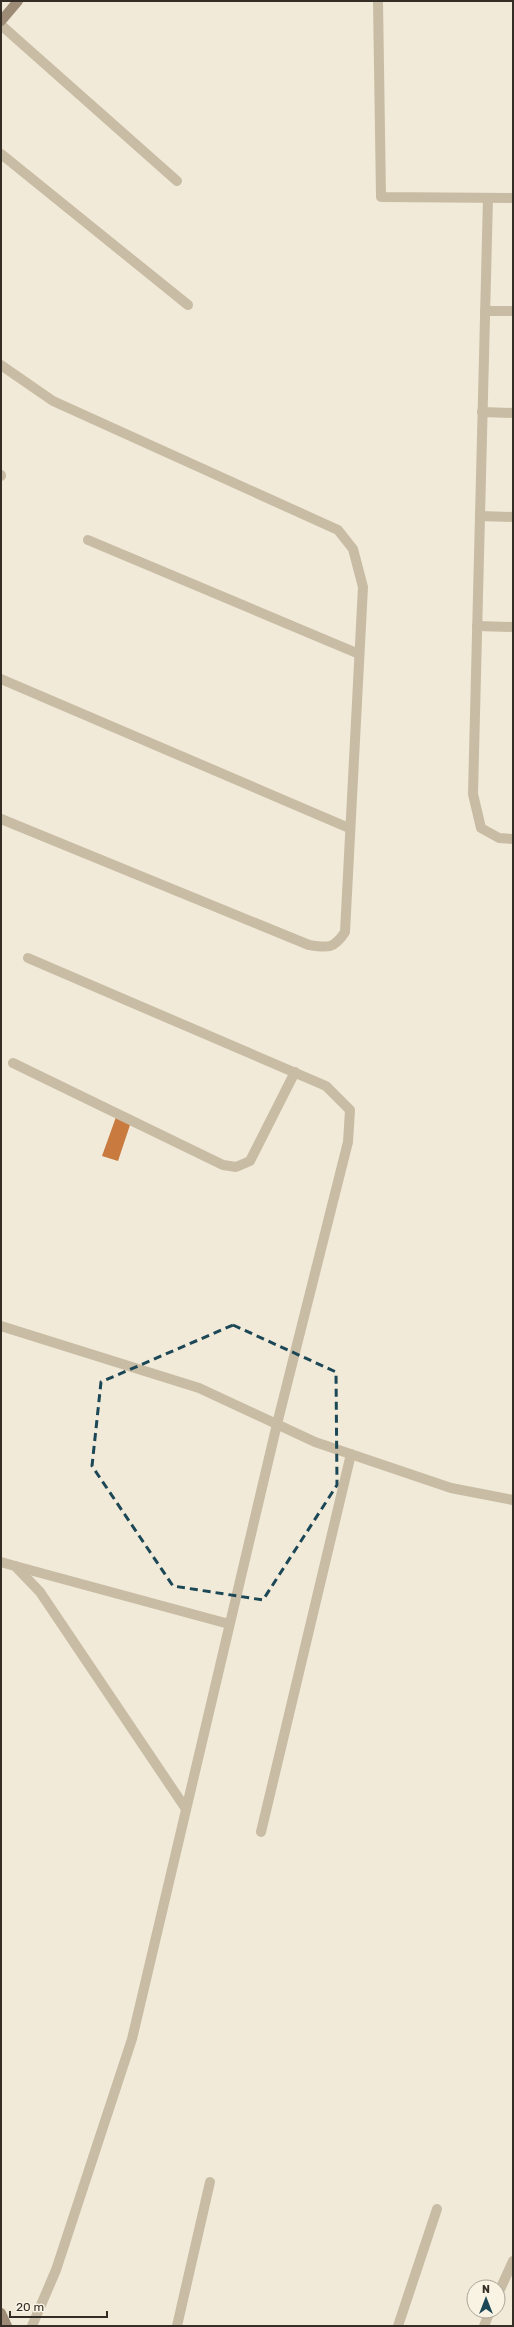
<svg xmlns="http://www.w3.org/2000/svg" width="514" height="2327" font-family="Rubik,sans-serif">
<rect width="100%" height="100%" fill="#f1ead8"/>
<polygon fill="#c87a3f" points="116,1117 131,1122 118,1161 102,1156"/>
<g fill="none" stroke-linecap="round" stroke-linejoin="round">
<g stroke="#c9bca4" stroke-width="10">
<polyline points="378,1 381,197 513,198"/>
<polyline points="1,25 177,181"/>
<polyline points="1,154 188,305"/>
<polyline points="488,198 473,794 481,828 499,838 513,839"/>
<polyline points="485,311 513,311"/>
<path d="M1 365 53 401 338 530 353 549 363 587 345 932C334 949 328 948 309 945L1 819"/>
<polyline points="482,412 513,413"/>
<polyline points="1,475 1,476"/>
<polyline points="480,516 513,517"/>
<polyline points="88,540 359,654"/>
<polyline points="477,626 513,627"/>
<polyline points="1,679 349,828"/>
<polyline points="28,958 326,1086 350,1110 348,1142 277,1424 132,2039 56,2270 32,2326"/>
<polyline points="13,1063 223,1165 236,1167 250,1161 295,1072"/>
<polyline points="1,1326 199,1388 315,1442 451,1488 513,1500"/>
<polyline points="1,1562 15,1566 40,1592 186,1809"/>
<polyline points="15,1566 229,1624"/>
<polyline points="261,1832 351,1454"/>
<polyline points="498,2294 513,2261"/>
<polyline points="177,2326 210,2182"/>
<polyline points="398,2326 437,2209"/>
<polyline points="484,2326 490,2311"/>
</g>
<g stroke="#9d8b75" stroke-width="10">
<polyline points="1,21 18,1"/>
<polyline points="1,2313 7,2326"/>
</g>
</g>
<path fill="none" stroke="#1b4756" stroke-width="3" stroke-dasharray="8 5" stroke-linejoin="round" d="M233 1325 336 1372 337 1485 263 1600 173 1586 92 1466 101 1382Z"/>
<rect width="514" height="2327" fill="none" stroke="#342d26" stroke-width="4"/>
<g transform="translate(486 2299)"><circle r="19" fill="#f9f3e4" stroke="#aaa498"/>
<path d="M0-3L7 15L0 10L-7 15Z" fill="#1b4756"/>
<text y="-6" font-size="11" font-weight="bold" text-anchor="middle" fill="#342d26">N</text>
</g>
<path d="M10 2311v6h97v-6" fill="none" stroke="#342d26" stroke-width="2"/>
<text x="16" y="2311" font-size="12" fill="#342d26" stroke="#f9f3e4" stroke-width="3" paint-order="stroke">20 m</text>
</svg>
